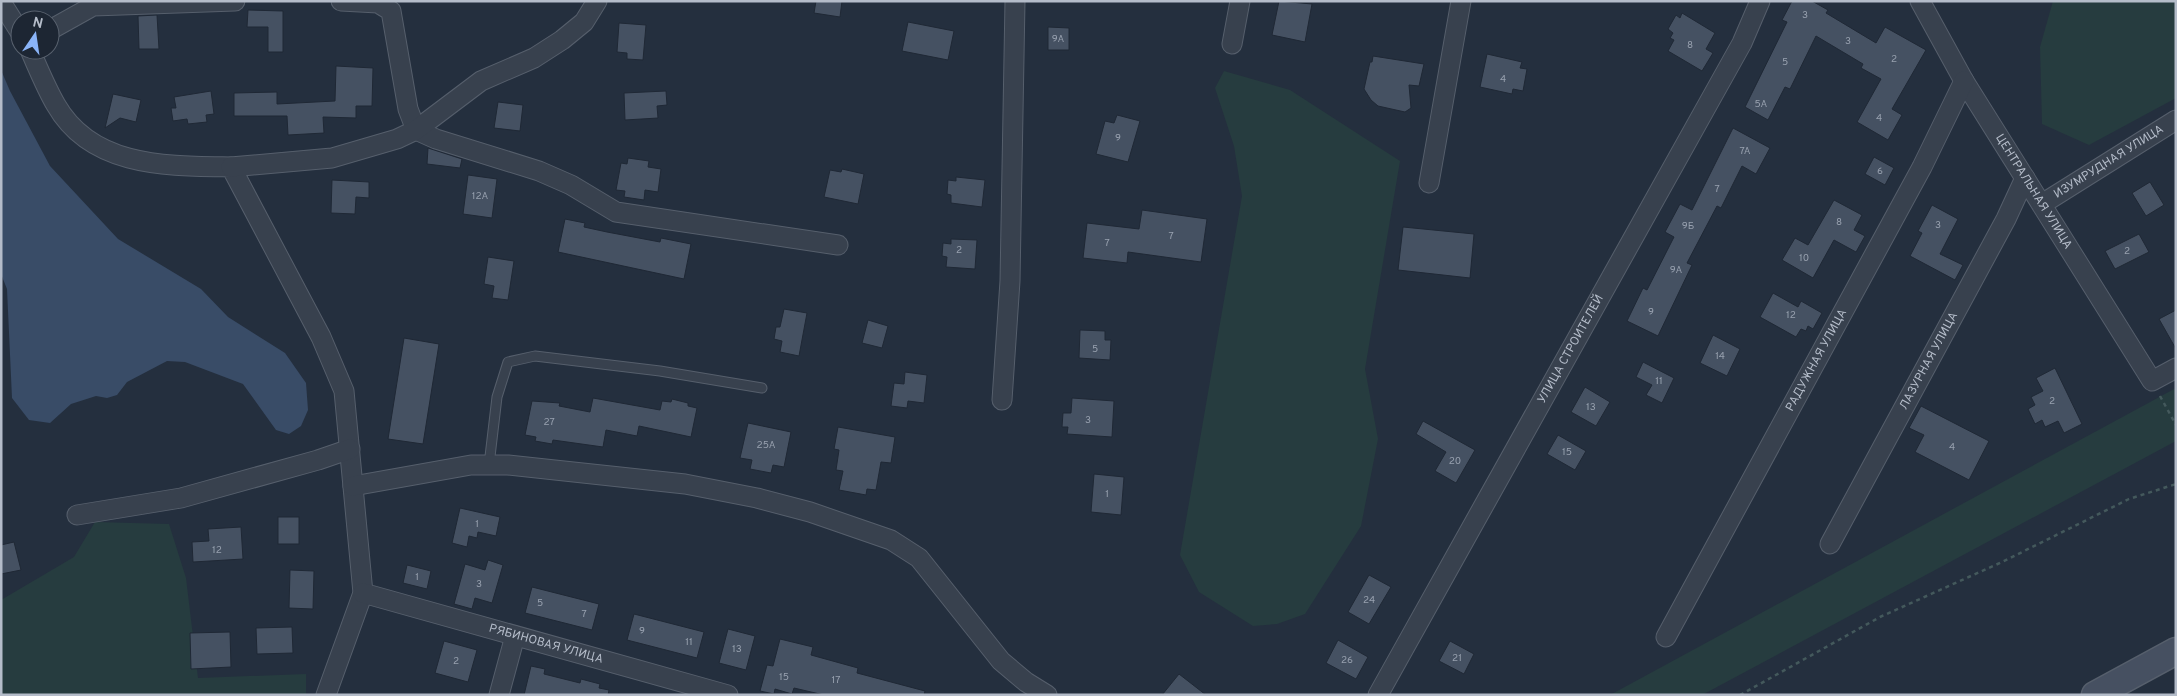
<svg xmlns="http://www.w3.org/2000/svg" width="2177" height="696" font-family="Overpass,sans-serif">
<rect width="100%" height="100%" fill="#242f3e"/>
<g fill="#263c3f">
<polygon points="2053,1 2176,1 2176,98 2089,145 2042,124 2040,47"/>
<polygon points="1224,71 1290,90 1400,161 1365,369 1378,439 1361,526 1305,614 1277,624 1253,626 1199,592 1180,555 1242,196 1234,146 1215,88"/>
<polygon points="2176,388 2176,441 1702,695 1610,695"/>
<polygon points="95,522 169,524 186,578 198,678 306,674 306,695 1,695 1,600 74,557"/>
</g>
<polygon fill="#394c67" points="1,70 10,91 50,166 118,239 201,289 228,317 285,353 306,383 308,410 301,426 289,434 276,430 243,384 185,362 167,361 127,382 117,395 107,398 96,396 71,404 50,423 29,420 12,398 7,289 1,274"/>
<g fill="#455162" stroke="#1f2835">
<polygon points="816,1 842,1 840,17 814,13"/>
<polygon points="1279,1 1312,4 1305,42 1272,35"/>
<polygon points="1792,1 1812,1 1828,10 1826,13 1876,43 1885,27 1926,50 1892,109 1902,115 1888,140 1857,122 1881,79 1861,68 1863,64 1816,36 1790,89 1785,87 1768,120 1745,107 1787,22 1782,20"/>
<polygon points="248,10 283,11 283,52 268,52 268,27 247,27"/>
<polygon points="1682,13 1715,33 1706,49 1713,53 1702,71 1668,51 1674,40 1670,38 1673,33 1668,29 1676,15 1680,18"/>
<polygon points="157,15 159,49 139,49 138,16"/>
<polygon points="908,22 954,31 948,60 902,51"/>
<polygon points="619,23 646,25 643,60 627,59 627,53 617,52"/>
<polygon points="1048,27 1069,28 1069,50 1048,50"/>
<polygon points="1487,54 1522,62 1520,68 1527,69 1523,91 1513,89 1512,94 1480,87"/>
<polygon points="1373,56 1424,64 1419,86 1409,85 1411,108 1405,112 1378,106 1371,100 1364,89 1370,62 1372,62"/>
<polygon points="336,66 373,68 372,106 356,106 356,118 323,117 324,133 288,135 287,116 234,116 234,93 277,92 277,104 335,101"/>
<polygon points="211,91 214,114 206,115 207,122 188,124 187,119 173,121 171,108 176,108 174,97"/>
<polygon points="666,91 667,105 657,106 658,118 625,120 624,93"/>
<polygon points="113,94 141,100 136,122 120,118 105,128"/>
<polygon points="498,102 523,105 520,131 494,128"/>
<polygon points="1117,115 1140,121 1128,162 1096,154 1105,121 1114,123"/>
<polygon points="1733,128 1770,148 1756,174 1742,166 1721,208 1717,206 1687,263 1692,265 1658,336 1627,321 1643,288 1647,290 1674,237 1665,232 1680,204 1692,210"/>
<polygon points="428,148 462,159 460,168 427,164"/>
<polygon points="1874,157 1894,168 1885,185 1865,174"/>
<polygon points="628,158 649,161 648,167 661,169 658,192 645,190 644,200 624,197 625,191 616,190 621,163 627,164"/>
<polygon points="842,169 864,174 858,204 824,197 830,170 841,172"/>
<polygon points="468,175 497,179 492,218 463,214"/>
<polygon points="956,177 985,180 982,207 951,203 951,195 947,194 948,180 956,181"/>
<polygon points="332,180 369,182 369,198 356,197 355,214 331,213"/>
<polygon points="2150,182 2164,205 2146,216 2132,193"/>
<polygon points="1834,200 1862,215 1854,230 1865,236 1856,252 1834,240 1813,278 1782,260 1795,238 1808,245"/>
<polygon points="1932,205 1958,219 1940,254 1963,265 1955,280 1910,256 1922,233 1918,231"/>
<polygon points="1142,210 1207,219 1201,262 1128,252 1127,263 1083,258 1087,223 1139,229"/>
<polygon points="565,219 585,223 584,227 607,232 660,242 661,238 691,244 684,279 558,252"/>
<polygon points="1403,227 1474,234 1470,278 1398,270"/>
<polygon points="2139,234 2149,252 2115,269 2105,251"/>
<polygon points="951,239 977,240 975,269 946,267 947,257 942,256 943,243 951,244"/>
<polygon points="488,257 514,261 508,300 492,298 494,286 484,284"/>
<polygon points="1773,293 1798,307 1801,301 1822,313 1813,329 1808,326 1806,331 1801,329 1796,337 1760,317"/>
<polygon points="784,309 807,313 799,356 780,352 782,341 774,339 776,327 780,327"/>
<polygon points="2176,310 2176,349 2159,319"/>
<polygon points="868,320 888,326 882,348 862,343"/>
<polygon points="1080,330 1105,331 1105,340 1111,340 1110,360 1079,358"/>
<polygon points="1713,335 1740,349 1727,376 1700,363"/>
<polygon points="404,338 439,344 423,444 388,439"/>
<polygon points="1643,362 1674,378 1662,403 1646,395 1652,385 1636,377"/>
<polygon points="2055,368 2082,424 2064,433 2058,421 2045,427 2042,420 2035,424 2028,409 2035,405 2031,397 2043,391 2036,378"/>
<polygon points="905,372 927,375 924,403 908,401 907,408 891,406 894,383 904,384"/>
<polygon points="1585,387 1610,402 1596,426 1571,412"/>
<polygon points="593,398 660,410 662,401 671,402 672,399 688,403 688,406 697,408 691,437 639,426 637,436 606,430 603,447 553,440 552,444 535,441 536,437 525,435 532,401 560,403 559,406 590,412"/>
<polygon points="1072,398 1114,401 1112,437 1067,434 1068,427 1062,427 1063,413 1071,413"/>
<polygon points="1921,406 1989,441 1969,480 1915,452 1924,435 1909,428"/>
<polygon points="1423,421 1475,450 1456,483 1435,471 1446,452 1416,434"/>
<polygon points="748,423 791,432 784,467 773,465 771,473 750,469 752,460 740,458"/>
<polygon points="838,427 895,437 891,463 881,462 876,490 867,489 866,495 839,490 843,471 836,470 839,450 834,449"/>
<polygon points="1558,435 1586,451 1575,470 1547,454"/>
<polygon points="1094,474 1124,477 1121,515 1091,512"/>
<polygon points="460,508 500,517 496,536 478,532 477,538 469,536 467,547 452,543"/>
<rect x="278" y="517" width="21" height="27"/>
<polygon points="241,527 243,559 193,562 192,542 209,541 208,529"/>
<polygon points="14,542 21,570 1,574 1,545"/>
<polygon points="488,560 503,565 492,603 475,598 472,609 454,604 465,564 485,570"/>
<polygon points="407,565 431,571 427,589 403,583"/>
<polygon points="290,570 314,571 313,609 289,608"/>
<polygon points="1369,575 1391,587 1369,624 1348,612"/>
<polygon points="532,587 599,604 592,630 525,613"/>
<polygon points="634,614 704,632 697,658 627,640"/>
<polygon points="292,627 293,653 257,654 256,628"/>
<polygon points="728,629 755,636 746,670 719,663"/>
<polygon points="230,632 231,667 191,669 190,633"/>
<polygon points="780,639 813,647 811,655 858,668 857,673 925,691 924,695 824,695 794,688 792,694 775,689 774,694 760,691 767,665 773,666"/>
<polygon points="1338,640 1368,657 1356,679 1326,663"/>
<polygon points="444,641 477,650 468,682 435,673"/>
<polygon points="1450,641 1474,654 1464,674 1439,661"/>
<polygon points="531,666 545,669 544,674 580,683 581,679 600,684 599,688 609,690 608,695 524,695"/>
<polygon points="1179,674 1206,695 1162,695"/>
</g>
<g fill="none" stroke-linecap="round" stroke-linejoin="round">
<g stroke="#565f6c" stroke-width="11">
<polyline id="service" points="489,465 497,397 508,362 535,356 660,371 762,388"/>
</g>
<g stroke="#565f6c" stroke-width="21">
<g id="minor">
<polyline points="341,1 378,3 391,11 408,109 416,130 436,139 539,171 571,185 616,212 838,245"/>
<path id="s1" d="M1920 1 1964 81 2152 381 2176 368"/>
<polyline points="1,2 20,32"/>
<polyline points="50,30 93,6 235,1"/>
<polyline points="1232,44 1240,1"/>
<path d="M30 50C38 68 46 88 56 105 92 168 168 166 231 167L321 337 344 391 363 593 326 695"/>
<polyline points="231,167 332,158 397,139 416,130 481,81 534,58 562,40 584,22 597,1"/>
<polyline points="1429,183 1461,1"/>
<path id="s2" d="M2042 204 2176 120"/>
<polyline points="1002,400 1010,281 1015,1"/>
<polyline points="353,486 471,465 508,465 685,484 757,498 810,512 891,540 919,558 1001,661 1026,682 1047,695"/>
<polyline points="77,515 181,498 318,460 350,449"/>
<path id="s3" d="M1830 544 2006 219 2025 178"/>
<path id="s4" d="M363 593 728 695"/>
<path id="s5" d="M1666 637 1922 167 1964 81"/>
<polyline points="499,695 515,636"/>
<path id="s6" d="M1378 695 1742 43 1760 1"/>
</g>
</g>
<g stroke="#565f6c" stroke-width="29">
<polyline id="secondary" points="2095,695 2176,651"/>
</g>
<g stroke="#44595c" stroke-width="2.5" stroke-dasharray="4 4" stroke-linecap="butt">
<polyline points="2160,396 2176,425"/>
<polyline points="1740,695 1880,617 2002,562 2129,499 2176,484"/>
</g>
<use href="#service" stroke="#38414e" stroke-width="9"/>
<use href="#minor" stroke="#38414e" stroke-width="19"/>
<use href="#secondary" stroke="#465061" stroke-width="26"/>
</g>
<g text-anchor="middle" dominant-baseline="central" stroke-width="4" stroke-linejoin="round" paint-order="stroke">
<g font-size="10" fill="#98a1af">
<text x="1805" y="15">3</text>
<text x="1058" y="39">9А</text>
<text x="1848" y="41">3</text>
<text x="1690" y="45">8</text>
<text x="1894" y="59">2</text>
<text x="1785" y="62">5</text>
<text x="1503" y="79">4</text>
<text x="1761" y="104">5А</text>
<text x="1879" y="118">4</text>
<text x="1118" y="138">9</text>
<text x="1745" y="151">7А</text>
<text x="1880" y="171">6</text>
<text x="1717" y="189">7</text>
<text x="480" y="196">12А</text>
<text x="1839" y="222">8</text>
<text x="1938" y="225">3</text>
<text x="1688" y="226">9Б</text>
<text x="1171" y="236">7</text>
<text x="1107" y="243">7</text>
<text x="959" y="250">2</text>
<text x="2127" y="251">2</text>
<text x="1804" y="258">10</text>
<text x="1676" y="270">9А</text>
<text x="1651" y="312">9</text>
<text x="1791" y="315">12</text>
<text x="1095" y="349">5</text>
<text x="1720" y="356">14</text>
<text x="1659" y="381">11</text>
<text x="2052" y="401">2</text>
<text x="1591" y="407">13</text>
<text x="1088" y="420">3</text>
<text x="549" y="422">27</text>
<text x="766" y="445">25А</text>
<text x="1952" y="447">4</text>
<text x="1567" y="452">15</text>
<text x="1455" y="461">20</text>
<text x="1107" y="494">1</text>
<text x="477" y="524">1</text>
<text x="217" y="550">12</text>
<text x="417" y="577">1</text>
<text x="479" y="584">3</text>
<text x="1369" y="600">24</text>
<text x="540" y="603">5</text>
<text x="584" y="614">7</text>
<text x="642" y="631">9</text>
<text x="689" y="642">11</text>
<text x="737" y="649">13</text>
<text x="1457" y="658">21</text>
<text x="1347" y="660">26</text>
<text x="456" y="661">2</text>
<text x="784" y="677">15</text>
<text x="836" y="680">17</text>
</g>
<g font-size="12" fill="#b4bcc9" stroke="#1d2633">
<text stroke="none"><textPath href="#s2" startOffset="79">ИЗУМРУДНАЯ УЛИЦА</textPath></text>
<text stroke="none"><textPath href="#s1" startOffset="222">ЦЕНТРАЛЬНАЯ УЛИЦА</textPath></text>
<text stroke="none"><textPath href="#s6" startOffset="396">УЛИЦА СТРОИТЕЛЕЙ</textPath></text>
<text stroke="none"><textPath href="#s5" startOffset="315">РАДУЖНАЯ УЛИЦА</textPath></text>
<text stroke="none"><textPath href="#s3" startOffset="208">ЛАЗУРНАЯ УЛИЦА</textPath></text>
<text stroke="none"><textPath href="#s4" startOffset="190">РЯБИНОВАЯ УЛИЦА</textPath></text>
</g>
</g>
<rect width="2177" height="696" fill="none" stroke="#b4bcc9" stroke-width="5"/>
<g transform="translate(35 35) rotate(13)"><circle r="24" fill="#1d2633" stroke="#59626f"/>
<path d="M0-4L9 19L0 12L-9 19Z" fill="#8ab4f8"/>
<text y="-8" font-size="14" font-weight="bold" text-anchor="middle" fill="#b4bcc9">N</text>
</g>
</svg>
